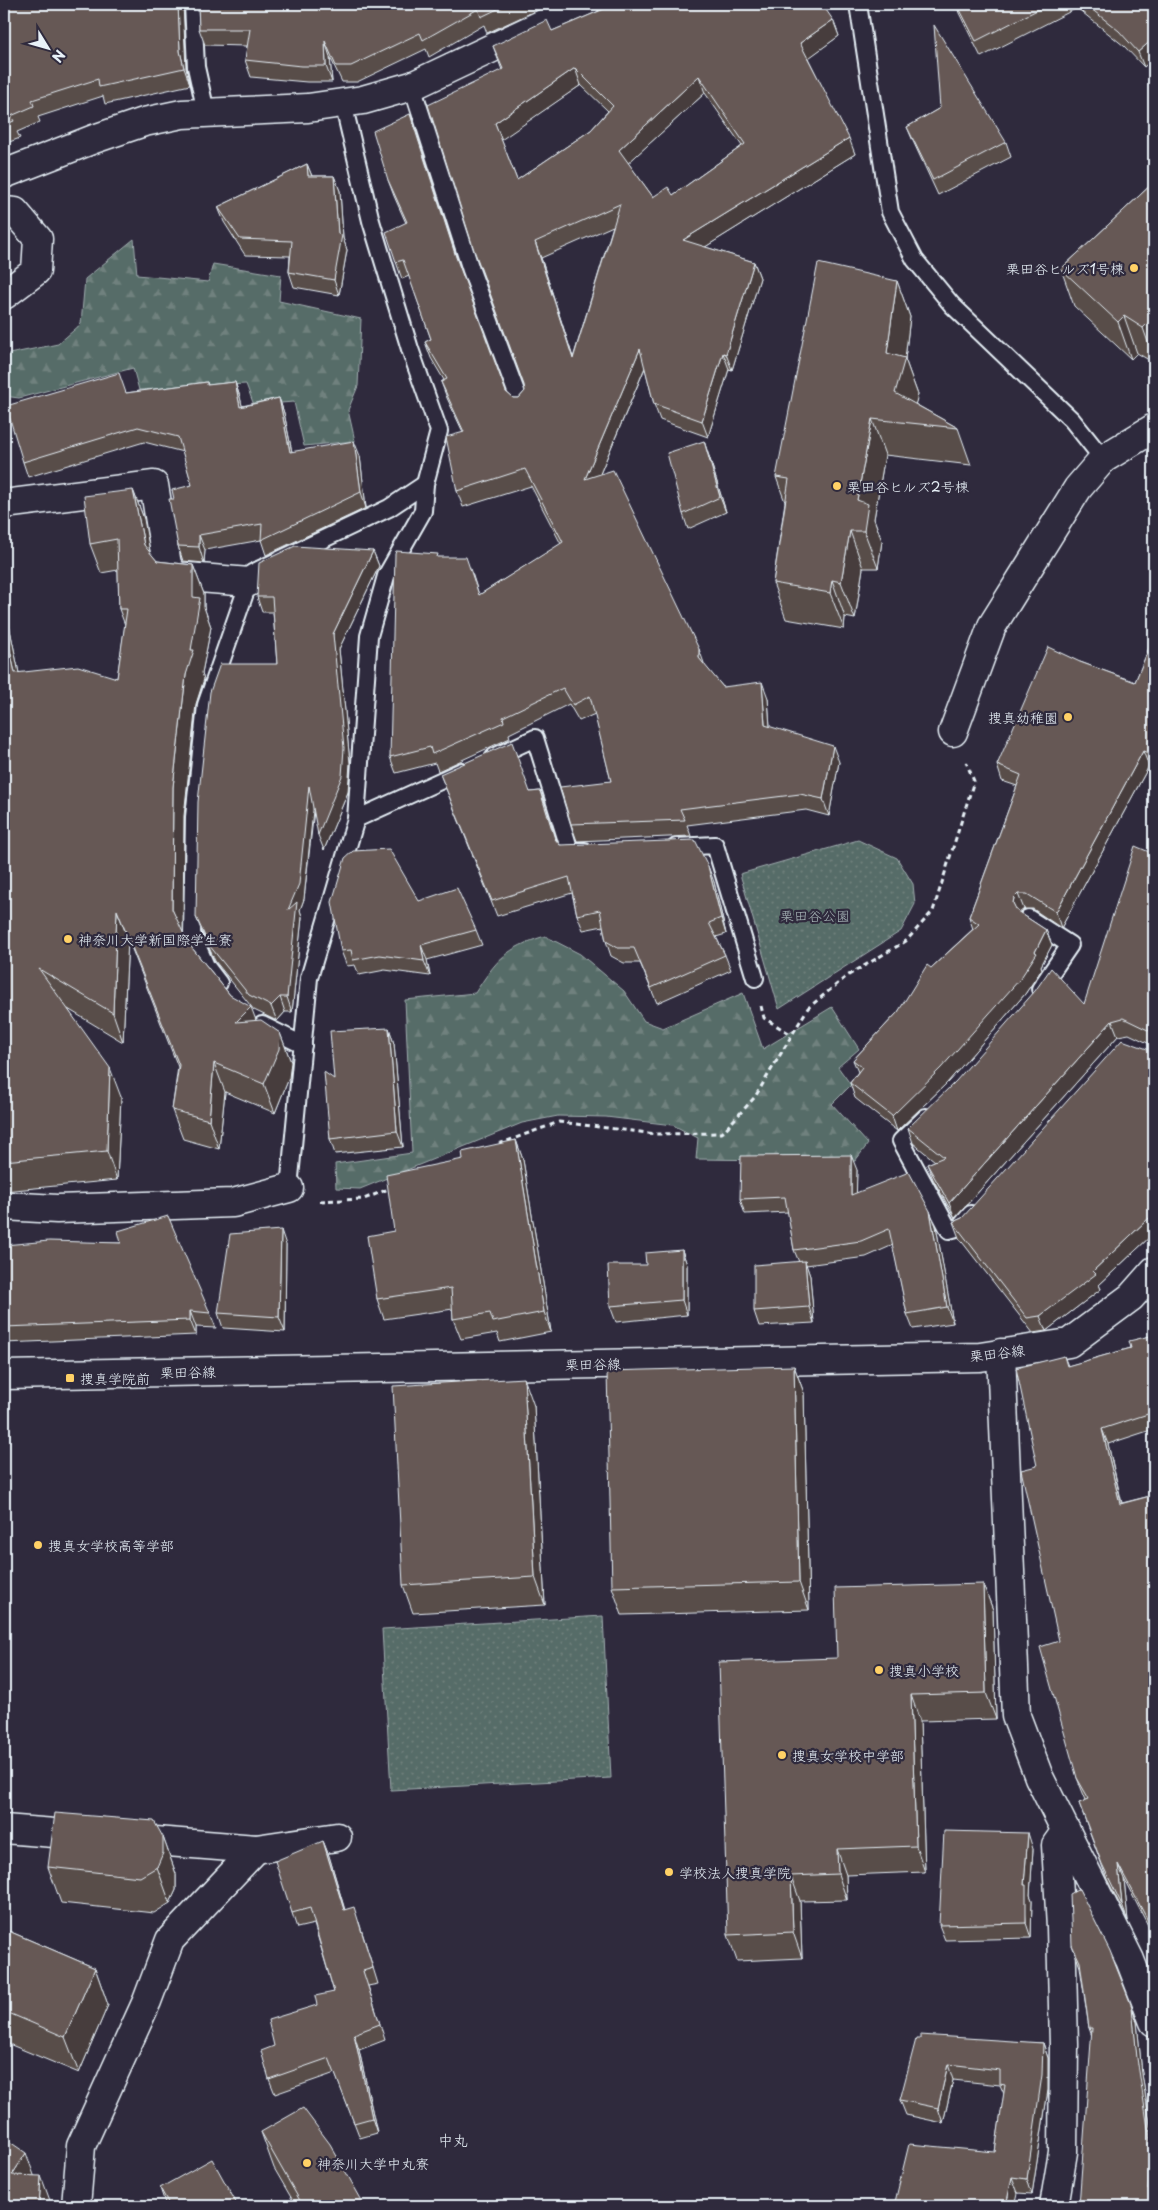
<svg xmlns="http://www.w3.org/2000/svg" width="1158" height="2210" font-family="'Playpen Sans','Klee One',sans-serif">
<defs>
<pattern id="grass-dots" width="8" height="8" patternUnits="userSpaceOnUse" patternTransform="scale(1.25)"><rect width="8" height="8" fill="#576c67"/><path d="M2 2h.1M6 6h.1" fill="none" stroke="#6f817e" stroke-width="1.8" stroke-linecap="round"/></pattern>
<pattern id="forest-firs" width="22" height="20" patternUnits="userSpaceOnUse" patternTransform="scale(1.25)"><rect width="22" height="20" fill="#576c67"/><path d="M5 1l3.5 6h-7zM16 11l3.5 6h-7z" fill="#6f817e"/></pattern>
</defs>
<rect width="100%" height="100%" fill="#2f2a3d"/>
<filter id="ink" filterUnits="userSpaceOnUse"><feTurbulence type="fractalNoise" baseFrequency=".02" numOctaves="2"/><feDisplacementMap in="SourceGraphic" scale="10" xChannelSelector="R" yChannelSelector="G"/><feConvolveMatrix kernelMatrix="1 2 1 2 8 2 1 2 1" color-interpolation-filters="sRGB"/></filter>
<g filter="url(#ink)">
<g fill="url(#grass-dots)" stroke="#a0aeb0">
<polygon points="858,840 897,858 913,884 915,904 901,931 779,1009 740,874"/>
<polygon points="603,1616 611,1778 391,1790 382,1629"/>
</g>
<g fill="url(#forest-firs)" stroke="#a0aeb0">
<polygon points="134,239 137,275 208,282 213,264 281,275 279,301 361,319 358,386 348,410 355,441 304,446 294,402 254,405 246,384 139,390 133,368 19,398 4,396 4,355 58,344 81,324 85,279"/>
<path d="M545 936 580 954 624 991 644 1021 663 1028 743 993 763 1049 832 1007 859 1049 838 1067 851 1085 832 1104 868 1144 855 1161 696 1159 698 1138 673 1125 606 1117 558 1116 522 1123 360 1189 336 1188 335 1164 412 1153 405 1000 475 993C497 959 506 948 545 936Z"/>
</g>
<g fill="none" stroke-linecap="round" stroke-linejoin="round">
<g stroke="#e8f1f8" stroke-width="20">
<g id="service">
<polyline points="193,4 196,67 206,112"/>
<polyline points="858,4 890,212 915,260 952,305 1072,420 1103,459"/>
<polyline points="412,86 471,270 521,405"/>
<polyline points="494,757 535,738 570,851 585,851"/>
<polyline points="356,819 462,771"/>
<polyline points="676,847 715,845 755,978"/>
<polyline points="1028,918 1070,945 1040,989"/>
<polyline points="219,983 206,966 192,934 194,817 206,705 252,573 389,508 425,484"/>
<polyline points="262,1025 303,1045"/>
<polyline points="926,1117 901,1141 949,1230 960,1227 971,1214"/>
<polyline points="289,1188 309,978 356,819 369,636 386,576 423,511 425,484 439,431 410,349 371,221 343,103"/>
</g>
</g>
<g stroke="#e8f1f8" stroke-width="31">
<g id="minor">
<polyline points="4,174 94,139 144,122 182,114 308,108 363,100 412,86 585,4"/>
<polyline points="4,211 15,212 38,239 36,271 4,295"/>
<polyline points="4,504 154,485 167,565 175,576 249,582"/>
<polyline points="953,732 992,626 1078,488 1103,459 1154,428"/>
<polyline points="4,1206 57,1209 233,1203 289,1188"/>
<polyline points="1001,1353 1016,1716 1039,1777 1130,1960 1154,2022"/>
<polyline points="4,1375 980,1357 1069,1343 1131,1297 1154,1271"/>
<polyline points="4,1829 256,1849 337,1837"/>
<polyline points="76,2206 81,2146 147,2001 170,1940 256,1849"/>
<polyline points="1054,2206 1063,2152 1064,2045 1061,1927 1056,1845 1066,1831"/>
</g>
</g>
<g stroke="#e8f1f8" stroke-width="3" stroke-dasharray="5 4" stroke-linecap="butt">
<polyline points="761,1006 764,1018 792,1035"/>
<polyline points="499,1144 559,1122 656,1134 722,1133 755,1097 808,1008 847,976 906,941 933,911 974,781 966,762"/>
<polyline points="320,1201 364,1199 391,1188"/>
</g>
<use href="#service" stroke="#2f2a3d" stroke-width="16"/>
<use href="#minor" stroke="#2f2a3d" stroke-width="28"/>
</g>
<g fill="#584d49" stroke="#e8f1f8" fill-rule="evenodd">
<polygon points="4,4 183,4 186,68 190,85 105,104 103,96 38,117 40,122 17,132 20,138 4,144"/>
<polygon points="198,4 537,4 539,9 487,33 484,25 429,57 426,49 357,82 342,82 330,57 332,82 307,82 251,77 245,60 247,46 205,45 199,29"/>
<polygon points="956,4 1154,4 1154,58 1144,67 1124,46 1077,8 981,57 959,13"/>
<path d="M760 5 833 20 839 36 808 58 855 154 705 247 754 262 760 278 732 370 729 369 708 437 660 420 654 404 645 368 600 474 705 666 723 687 768 698 770 727 839 762 829 816 806 810 687 825 691 836 577 841 571 824 611 781 595 714 579 721 569 704 509 734 510 738 438 771 435 763 396 773 390 757 439 557 472 573 479 595 561 544 531 486 463 507 457 491 463 432 447 398 441 382 444 380 431 358 425 342 431 339 409 276 402 279 396 262 406 223 394 196 388 180 416 130 461 271 506 392 513 398H519L525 391 524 385 474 250 502 70 493 46 552 31 604 9ZM581 85 608 111 591 130 517 180 501 139ZM705 93 742 146 673 195 653 197 628 163ZM613 226 573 358 541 258Z"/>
<polygon points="940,108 1006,142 1011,157 938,195 913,141 907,127"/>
<polygon points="307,164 312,176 334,176 340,191 343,238 347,250 339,295 294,287 289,272 290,256 245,255 224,222 218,207"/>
<polygon points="1154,182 1154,363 1137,353 1131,359 1074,306 1061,269"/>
<polygon points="897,281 910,317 905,359 918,395 915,404 958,428 971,465 885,455 874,519 882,541 878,568 863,568 855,619 845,617 844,629 786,619 773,583 785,502 776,477"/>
<polygon points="207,382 208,385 235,382 240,397 242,406 279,398 284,413 292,452 360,456 366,508 266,555 261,540 205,550 204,563 183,561 178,546 174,499 192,485 183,452 144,442 28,477 23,462 126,393"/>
<polygon points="709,456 726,512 688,529 683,514"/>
<polygon points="133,490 144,519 150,553 157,561 193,565 204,594 204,607 211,627 202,673 204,679 196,704 184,816 183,932 188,943 230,995 256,1021 280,1033 291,1062 289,1078 275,1113 225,1092 219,1149 183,1139 172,1110 178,1067 128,939 123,1042 68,1009 121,1097 117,1180 4,1191 4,601 19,673 117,678 125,625 119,609 118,570 101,573 90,544"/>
<polygon points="373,551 379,566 339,649 350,763 348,792 324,850 314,810 304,899 300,910 302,917 292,1012 285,1012 277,1021 254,1010 215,961 202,932 196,917 277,664 273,612 262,612 257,597"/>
<polygon points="1154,636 1154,768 1149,766 1061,928 1033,909 1024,909 1020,913 1046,930 1052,945 1041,966 1042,969 1025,994 947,1083 897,1131 855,1098 850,1083 858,1072 853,1060 898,1012 931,968 973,929 969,917 1017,786 1002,781 997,765 1080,662 1135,682"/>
<polygon points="440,774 530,792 540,791 556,840 560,845 714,882 726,934 716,937 725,955 731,970 657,1003 640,963 624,963 611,956 606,941 603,926 583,930 577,915 572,893 497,916"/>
<polygon points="1154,854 1154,1046 1129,1034 1118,1036 955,1218 933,1179 927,1164 935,1161 913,1143 908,1128 1084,1004"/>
<polygon points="419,901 476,930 482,945 427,960 430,976 385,970 359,975 355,965 347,966 341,951"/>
<polygon points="389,1028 394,1044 403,1147 335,1154 330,1139 334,1079"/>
<polygon points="1154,1046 1154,1233 1099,1285 1101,1289 1046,1331 1033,1333 959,1238 953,1222 962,1218"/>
<polygon points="516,1140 523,1160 551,1332 500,1342 497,1333 461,1339 453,1319 453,1309 384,1319 377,1299 394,1231 463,1159"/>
<polygon points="857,1170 856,1193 936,1226 953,1323 913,1329 907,1314 893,1245 866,1257 806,1265 810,1276 814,1323 759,1326 754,1311 799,1262 794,1250 788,1212 745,1214 740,1199"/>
<polygon points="121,1243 210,1313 216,1328 196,1327 196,1335 4,1343 4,1245"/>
<polygon points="286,1245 285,1332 223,1328 218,1313"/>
<polygon points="682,1250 687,1265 687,1315 616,1322 610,1306 646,1265"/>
<polygon points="1154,1335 1154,1429 1108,1444 1122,1503 1154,1495 1154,1937 1124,1879 1128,1921 1107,1879 1079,1803 1086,1800 1083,1793 1077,1778 1037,1466 1064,1356 1068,1366 1131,1348"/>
<polygon points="794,1366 804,1393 809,1610 622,1615 612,1587"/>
<polygon points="534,1406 545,1605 413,1613 403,1585"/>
<polygon points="983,1584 993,1610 996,1719 920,1721 925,1872 846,1875 847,1900 800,1901 802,1958 737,1961 728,1935 837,1658"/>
<polygon points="163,1837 176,1874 176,1890 170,1903 154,1913 61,1903 48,1867"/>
<polygon points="323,1841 329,1856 345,1910 359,1922 378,1984 368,1986 385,2040 359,2050 377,2133 360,2138 335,2073 275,2094 269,2079 274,2046 317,2005 334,1992 314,1924 297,1928 292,1913"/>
<polygon points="1033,1849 1030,1895 1032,1900 1031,1938 945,1940 939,1925"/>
<polygon points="4,1929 95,1968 108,2005 79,2073 4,2042"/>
<polygon points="1072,1945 1132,2007 1137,2022 1142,2074 1154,2150 1154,2206 1089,2028 1080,1967"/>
<polygon points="920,2039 1043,2043 1048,2058 1048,2090 1032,2194 1018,2193 995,2152 1004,2094 1000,2085 953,2080 943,2123 906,2115 900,2100"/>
<polygon points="261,2132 365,2206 296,2206 274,2168"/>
<polygon points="160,2188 238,2206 166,2206"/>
</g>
<g fill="#473e3c" stroke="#e8f1f8">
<polygon points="178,4 183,4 186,68 190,85 184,68 180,51"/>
<polygon points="833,20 839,36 806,60 800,43"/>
<polygon points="1154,38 1154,58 1144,67 1138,52"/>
<polygon points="325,41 330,57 332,82 326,66"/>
<polygon points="575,68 581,85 501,140 495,123"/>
<polygon points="699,76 705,93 625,166 619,150"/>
<polygon points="410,114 416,130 461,273 456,257"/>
<polygon points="849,138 855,154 689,257 683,240"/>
<polygon points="307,164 313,179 308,176"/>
<polygon points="334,176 340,191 343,238 347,250 339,295 334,280 338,234"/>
<polygon points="535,242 541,258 579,376 573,359"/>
<polygon points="754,262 760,278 732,370 726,354"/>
<polygon points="897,281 910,317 905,359 918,395 910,423 895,393 887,353"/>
<polygon points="1124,316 1137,353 1131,359 1118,322"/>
<polygon points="1154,317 1154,359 1143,328"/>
<polygon points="640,349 646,365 591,495 585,479"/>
<polygon points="723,353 729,369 708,437 702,421"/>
<polygon points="235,382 240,397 246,422 240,407"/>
<polygon points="279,398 284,413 295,467 290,452"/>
<polygon points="872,419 885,455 874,519 882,541 878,568 864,531 857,500"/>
<polygon points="354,441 360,456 366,508 361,492"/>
<polygon points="704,441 709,456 726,512 720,497"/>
<polygon points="133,490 144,519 154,574 144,545"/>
<polygon points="850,531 863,568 855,619 841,582"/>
<polygon points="199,535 205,550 204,563 199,547"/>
<polygon points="373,551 379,566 339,649 350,763 348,792 324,850 318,835 333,634"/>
<polygon points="193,565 204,594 204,607 211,627 202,673 204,679 196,704 184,816 183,938 172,909 173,787 186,675 191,650"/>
<polygon points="832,580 845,617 844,629 830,593"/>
<polygon points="4,601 25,702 15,673 4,622"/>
<polygon points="699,649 705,666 699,658"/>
<polygon points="762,682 768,698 771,742 765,725"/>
<polygon points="833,746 839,762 829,816 823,799"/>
<polygon points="1143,751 1149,766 1061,928 1056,912"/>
<polygon points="309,786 314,801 304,899 300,910 302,917 292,1012 287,997 288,910"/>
<polygon points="540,791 546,806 560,854 555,839"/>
<polygon points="708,866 714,882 726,934 721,918"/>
<polygon points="1018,894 1024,909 1019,913 1018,918 1013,903 1014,898"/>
<polygon points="117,910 128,939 123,1042 113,1013"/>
<polygon points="1046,930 1052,945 1041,966 1042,969 1025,994 947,1083 897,1131 892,1116 1035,952"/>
<polygon points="421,945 427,960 430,976 424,961"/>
<polygon points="280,997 285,1012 277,1021 271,1006"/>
<polygon points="251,1007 262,1036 236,1022"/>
<polygon points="1112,1021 1118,1036 955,1218 949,1203"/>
<polygon points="389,1028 394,1044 403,1147 397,1131"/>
<polygon points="280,1033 291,1062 289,1078 275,1113 264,1084"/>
<polygon points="214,1063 225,1092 219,1149 209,1120"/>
<polygon points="110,1068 121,1097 117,1180 107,1151"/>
<polygon points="516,1140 523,1160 551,1332 544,1312"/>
<polygon points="851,1155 857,1170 856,1210 851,1195"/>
<polygon points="930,1211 936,1226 953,1323 947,1307"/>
<polygon points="1149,1218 1154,1233 1099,1285 1101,1289 1046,1331 1040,1316 1093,1271"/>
<polygon points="281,1230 286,1245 285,1332 279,1317"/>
<polygon points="682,1250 687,1265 687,1315 682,1300"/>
<polygon points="805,1261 810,1276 814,1323 809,1307"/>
<polygon points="190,1311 196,1327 196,1335 190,1320"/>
<polygon points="794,1366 804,1393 809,1610 799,1582"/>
<polygon points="524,1378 534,1406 545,1605 535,1577"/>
<polygon points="1102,1429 1108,1444 1125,1519 1120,1504"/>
<polygon points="983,1584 993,1610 996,1719 986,1693"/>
<polygon points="911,1695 920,1721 925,1872 916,1846"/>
<polygon points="1028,1833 1033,1849 1030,1895 1032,1900 1031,1938 1026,1923 1024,1885"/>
<polygon points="163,1837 176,1874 176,1890 170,1903 157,1867"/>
<polygon points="323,1841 329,1856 349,1925 344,1910"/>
<polygon points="837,1849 846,1875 847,1900 838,1874"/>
<polygon points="1118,1864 1124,1879 1128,1921 1122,1905"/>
<polygon points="791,1876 800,1901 802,1958 793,1932"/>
<polygon points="95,1968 108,2005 79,2073 65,2037"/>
<polygon points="1132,2007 1137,2022 1142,2074 1154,2150 1154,2206 1152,2206 1148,2190"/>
<polygon points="354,2034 359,2050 377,2133 372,2118"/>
<polygon points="1043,2043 1048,2058 1048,2090 1032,2194 1027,2179"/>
<polygon points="948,2064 953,2080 943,2123 938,2108"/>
<polygon points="26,2153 39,2189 12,2175"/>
<polygon points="41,2176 52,2206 39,2206"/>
<polygon points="1012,2177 1018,2193 1015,2206 1006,2206"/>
</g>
<g fill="#665955" stroke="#e8f1f8" fill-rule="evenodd">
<polygon points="4,4 178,4 180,51 184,68 99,87 98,79 32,100 34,106 11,116 14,121 4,125"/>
<polygon points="198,4 508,4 481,17 478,9 423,40 420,33 351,66 336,66 325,41 326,66 301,66 245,60 250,29 199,29"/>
<path d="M602 4H760V5L761 4H822L833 20 800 43 849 138 683 240 754 262 726 354 723 353 702 421 654 404 640 349 585 479 613 470 699 649V658L723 687 762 682 765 725 833 746 823 799 800 794 680 809 685 820 571 824 560 787 611 781 590 696 573 705 563 688 503 717 504 722 432 754 430 747 390 757 395 554 396 551 438 554 437 557H466L479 595 563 542 525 469 457 491 446 437 464 432 441 382 447 379 425 342 431 339 403 260 396 262 386 232 407 222 388 180 373 131 410 114 456 257 506 392 513 398H519L525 391 524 385 474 250 428 105 503 69 493 46 547 20 552 31 604 9ZM575 68 613 106 591 130 517 180 495 123ZM699 76 745 144 673 195 668 187 653 197 619 150ZM620 204 573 359 535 242Z"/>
<polygon points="957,4 1049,4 976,41"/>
<polygon points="1085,4 1154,4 1154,38 1138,52 1119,31"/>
<polygon points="934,25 1006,142 933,180 907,127 940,108"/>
<polygon points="307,164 308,176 334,176 338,234 342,235 334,280 289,272 292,241 240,239 218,207"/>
<polygon points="1154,182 1154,317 1143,328 1124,316 1118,322 1061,269"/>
<polygon points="818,263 897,281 887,353 905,358 895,393 958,428 872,419 857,500 868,504 864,531 850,531 841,582 832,580 830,593 773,583 789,479 776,477"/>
<polygon points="119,373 126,393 207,382 207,385 235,382 240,407 279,398 290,452 354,441 361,492 261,540 262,524 199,535 199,547 178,546 169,499 174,499 172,490 192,485 178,437 138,427 23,462 6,406"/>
<polygon points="704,441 720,497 683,514 667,453"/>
<polygon points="133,490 144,545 157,561 193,565 193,597 200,598 191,650 194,650 186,675 173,787 172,909 188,943 230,995 251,1007 236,1022 261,1020 280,1033 279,1049 264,1084 214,1063 209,1120 172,1110 179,1065 117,910 113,1013 39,969 110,1068 107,1151 4,1161 4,622 15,673 78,666 117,678 127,609 119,609 117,539 90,544 84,496"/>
<polygon points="295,546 373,551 333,634 344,748 342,776 318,835 309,786 299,884 288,910 297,902 287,997 280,997 271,1006 249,995 209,945 196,917 198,802 210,692 220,664 277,664 272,597 257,597 259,563"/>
<polygon points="1154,636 1154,755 1143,751 1056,912 1027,894 1018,894 1014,898 1013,903 1017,911 1046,930 1035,952 1037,953 1020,979 941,1068 892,1116 850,1083 862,1067 853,1060 898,1012 927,965 931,968 979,924 969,917 1021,775 997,765 1048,647 1080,662 1135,682"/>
<polygon points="512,742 530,792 540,791 555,839 560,845 695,840 708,866 721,918 709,923 725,955 651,988 634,948 618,948 606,941 600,910 577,915 569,877 492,901 440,774"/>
<polygon points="1135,846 1154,854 1154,1033 1123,1018 1112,1021 949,1203 927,1164 944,1157 908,1128 956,1081 1035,991 1051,968 1084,1004"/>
<polygon points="389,849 419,901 457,888 476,930 421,945 424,961 380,955 353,960 351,950 341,951 332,902 345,858 353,851"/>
<polygon points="389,1028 397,1131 330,1139 324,1072 334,1079 330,1031"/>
<polygon points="1122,1040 1150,1050 1154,1046 1154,1218 1149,1218 1093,1271 1096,1274 1040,1316 1027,1318 953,1222 962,1218"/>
<polygon points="516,1140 544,1312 493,1322 490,1313 453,1319 451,1288 377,1299 367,1236 394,1231 386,1175 463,1159 462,1152"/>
<polygon points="851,1155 851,1195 909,1172 930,1211 947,1307 907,1314 889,1229 861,1241 794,1250 785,1197 740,1199 741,1156"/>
<polygon points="168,1216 210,1313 190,1311 190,1320 4,1327 4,1245 49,1241 121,1243 118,1231"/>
<polygon points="281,1230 279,1317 218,1313 230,1234"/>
<polygon points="682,1250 682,1300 610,1306 608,1265 646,1265 645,1253"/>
<polygon points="805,1261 809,1307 754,1311 754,1265"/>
<polygon points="1154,1335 1154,1412 1102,1429 1120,1504 1154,1495 1154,1932 1118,1864 1122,1905 1102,1864 1079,1803 1089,1799 1077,1778 1040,1647 1059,1641 1021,1470 1037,1466 1016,1368 1064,1356 1067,1366 1131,1348 1129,1341"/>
<polygon points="794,1366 799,1582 612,1587 607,1371"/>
<polygon points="524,1378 535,1577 403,1585 393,1386"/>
<polygon points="983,1584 986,1693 911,1695 916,1846 837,1849 838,1874 791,1876 793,1932 728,1935 719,1662 837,1658 835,1588"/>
<polygon points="55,1813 154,1821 163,1837 163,1853 157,1867 140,1877 48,1867"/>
<polygon points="944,1831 1028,1833 1024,1885 1026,1885 1026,1923 939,1925"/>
<polygon points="323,1841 344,1910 354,1907 373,1968 363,1971 380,2024 354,2034 372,2118 354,2123 329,2058 269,2079 261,2051 274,2046 268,2020 317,2005 315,1996 334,1992 310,1908 292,1913 275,1861"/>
<polygon points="1079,1889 1110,1951 1132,2007 1137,2058 1151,2147 1148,2190 1152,2186 1152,2206 1079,2206 1092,2028 1089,2028 1080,1962 1072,1945 1070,1894"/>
<polygon points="4,1929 95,1968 65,2037 4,2011"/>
<polygon points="920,2035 1043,2043 1042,2075 1027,2179 1012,2177 1006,2206 894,2206 909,2144 995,2152 1005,2085 1000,2084 1000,2070 948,2064 938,2108 900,2100 916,2039 920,2039"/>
<polygon points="303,2108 330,2144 365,2206 303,2206 261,2132"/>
<polygon points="4,2138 26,2153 12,2175 41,2176 39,2206 4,2206"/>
<polygon points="212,2159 238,2206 170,2206 160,2188"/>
</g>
</g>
<g fill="#ffd166" stroke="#2f2a3d" stroke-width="2">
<circle cx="1134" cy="268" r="5"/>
<circle cx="837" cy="486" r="5"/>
<circle cx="1068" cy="717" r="5"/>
<circle cx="68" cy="939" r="5"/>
<rect x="65" y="1373" width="10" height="10" rx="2.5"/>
<circle cx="38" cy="1545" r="5"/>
<circle cx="879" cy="1670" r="5"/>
<circle cx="782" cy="1755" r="5"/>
<circle cx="669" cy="1872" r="5"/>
<circle cx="307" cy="2163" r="5"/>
</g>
<g text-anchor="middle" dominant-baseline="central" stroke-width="4.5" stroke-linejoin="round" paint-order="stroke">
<g font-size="14" fill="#e8f1f8" stroke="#2f2a3d" text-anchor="start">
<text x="1124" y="268" text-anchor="end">栗田谷ヒルズ1号棟</text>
<text x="847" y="486">栗田谷ヒルズ2号棟</text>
<text x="1058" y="717" text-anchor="end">捜真幼稚園</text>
<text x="78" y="939">神奈川大学新国際学生寮</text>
<text x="80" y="1378">捜真学院前</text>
<text x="48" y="1545">捜真女学校高等学部</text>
<text x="889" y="1670">捜真小学校</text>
<text x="792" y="1755">捜真女学校中学部</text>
<text x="679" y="1872">学校法人捜真学院</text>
<text x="317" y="2163">神奈川大学中丸寮</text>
</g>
<g font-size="14" fill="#a7b5b7" stroke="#2f2a3d">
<text x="815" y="915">栗田谷公園</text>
</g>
<g font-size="14" fill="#e8f1f8" stroke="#2f2a3d">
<text transform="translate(997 1353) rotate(-7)">栗田谷線</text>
<text transform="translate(593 1364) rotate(-1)">栗田谷線</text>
<text transform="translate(188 1372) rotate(-1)">栗田谷線</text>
</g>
<g font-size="15" fill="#e8f1f8" stroke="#2f2a3d">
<text x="453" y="2139">中丸</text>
</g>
</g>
<rect width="1158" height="2210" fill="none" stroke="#2f2a3d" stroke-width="20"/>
<rect x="10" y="10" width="1138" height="2190" fill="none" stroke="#e8f1f8" stroke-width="2" filter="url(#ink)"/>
<g transform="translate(48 48) rotate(127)" stroke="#2f2a3d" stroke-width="4" paint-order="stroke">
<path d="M0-4L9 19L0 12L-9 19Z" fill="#e8f1f8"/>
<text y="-8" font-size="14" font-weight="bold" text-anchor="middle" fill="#e8f1f8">N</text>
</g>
</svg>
